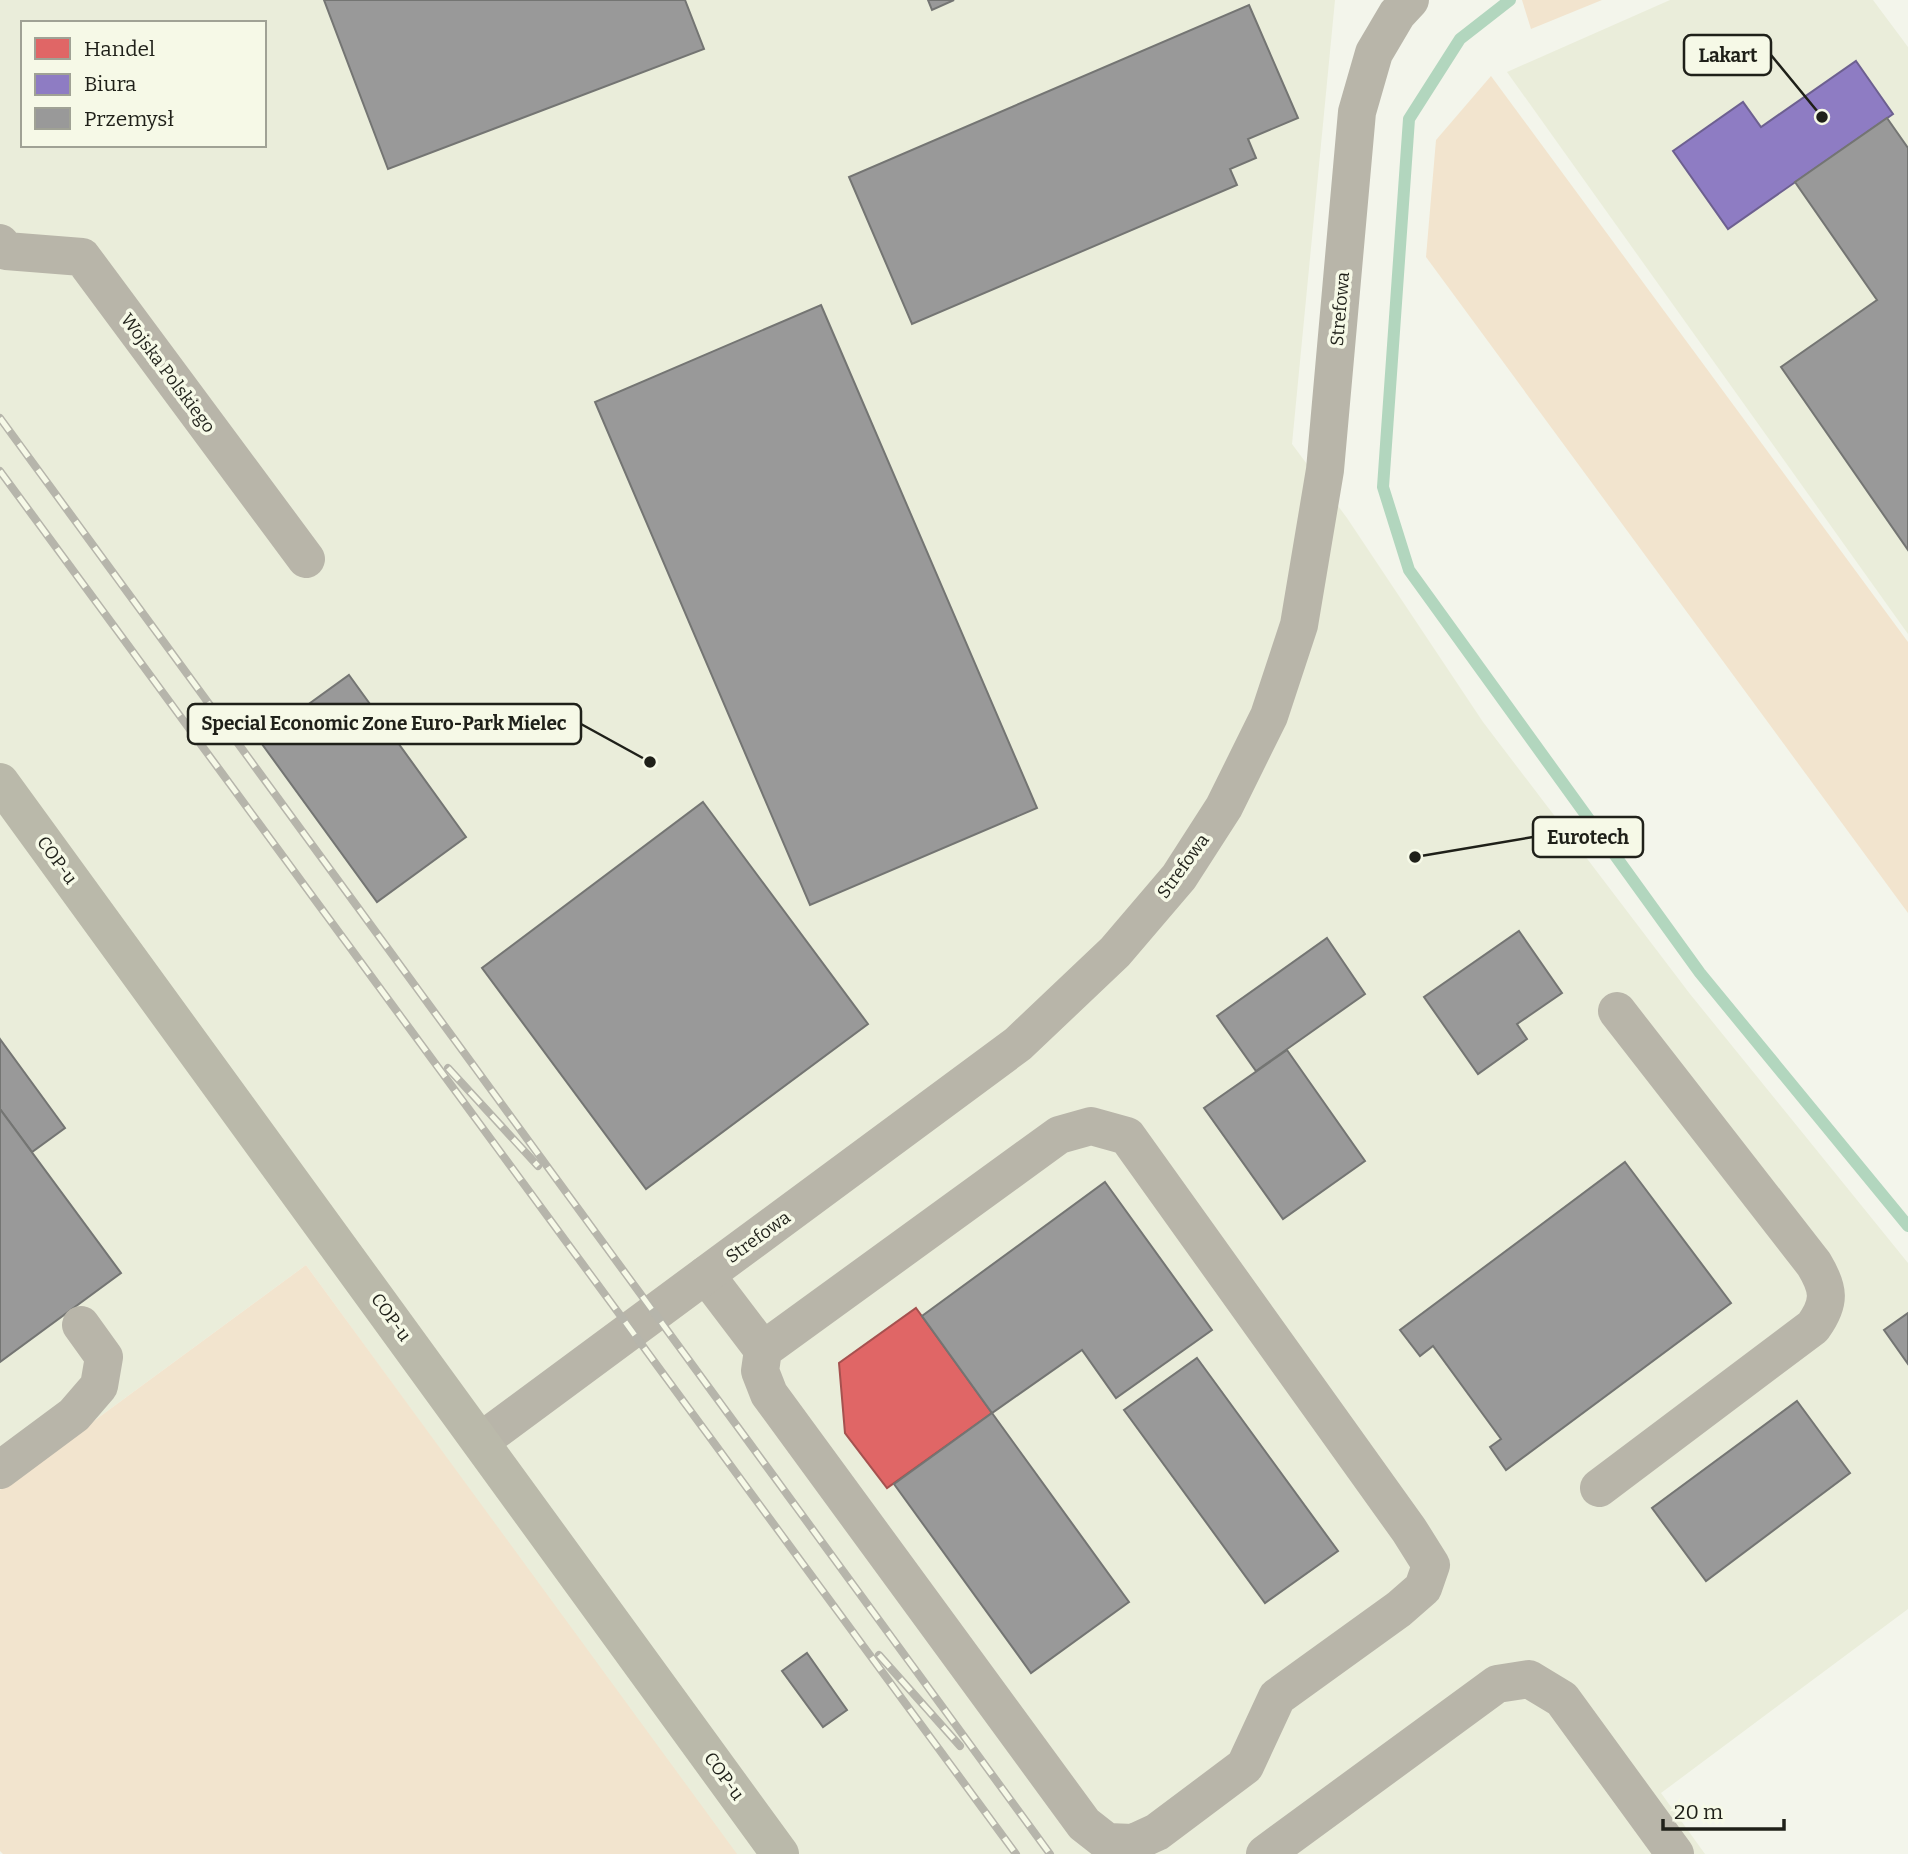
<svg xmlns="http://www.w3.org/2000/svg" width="1908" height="1854" font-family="Bitter,serif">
<rect width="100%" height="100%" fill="#f3f5eb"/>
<g fill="#eaedda" fill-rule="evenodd">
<path d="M0 0H1335L1292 444 1347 518 1483 722 1690 994 1908 1263V1609L1661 1793 1705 1854H735L306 1265 0 1490ZM23 23H264V145H23Z"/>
<polygon points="1670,0 1873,0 1908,47 1908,634 1507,72"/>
</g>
<g fill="#f2e4ce">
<polygon points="1522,0 1602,0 1531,29"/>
<polygon points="1491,76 1908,642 1908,913 1426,257 1436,140"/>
<polygon points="306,1265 737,1854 3,1854 0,1851 0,1490"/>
</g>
<polygon fill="#e06666" stroke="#a6514f" stroke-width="2" points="916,1308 992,1413 887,1488 845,1433 839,1363"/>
<polygon fill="#8e7cc3" stroke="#6d6090" stroke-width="2" points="1856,61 1893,114 1728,229 1673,151 1743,102 1761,127"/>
<g fill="#999" stroke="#747573" stroke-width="2">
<polygon points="324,0 685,0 704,49 388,169"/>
<polygon points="928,0 954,0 932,10"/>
<polygon points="1249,5 1298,118 1248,139 1256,158 1230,169 1237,185 912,324 849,177"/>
<polygon points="1887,118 1908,148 1908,550 1781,367 1877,300 1795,182"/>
<polygon points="821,305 1037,808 810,905 595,402"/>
<polygon points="349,675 466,837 377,902 259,740"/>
<polygon points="703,802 868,1024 646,1189 482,968"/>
<polygon points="1519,931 1562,993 1517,1024 1527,1039 1478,1074 1424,997"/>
<polygon points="1327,938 1365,994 1256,1071 1217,1016"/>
<polygon points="0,1039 65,1128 32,1152 0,1109"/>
<polygon points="1287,1050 1365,1161 1283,1219 1204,1108"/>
<polygon points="0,1109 121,1273 0,1362"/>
<polygon points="1625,1162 1731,1303 1506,1470 1490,1447 1501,1439 1433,1346 1420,1356 1400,1330"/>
<polygon points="1105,1182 1212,1330 1116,1398 1082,1350 992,1413 922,1316"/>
<polygon points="1908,1313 1908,1364 1884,1330"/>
<polygon points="1197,1358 1338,1551 1265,1603 1124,1410"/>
<polygon points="1797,1401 1850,1473 1706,1581 1652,1508"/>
<polygon points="992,1413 1129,1602 1031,1673 894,1484"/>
<polygon points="807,1653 847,1710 823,1727 782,1671"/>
</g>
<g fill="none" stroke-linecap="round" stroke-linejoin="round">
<polyline stroke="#b2d6be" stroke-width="12" points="1510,0 1460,39 1409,119 1383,487 1409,570 1700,973 1908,1226"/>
<g stroke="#b8b5a9" stroke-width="38">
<polyline points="0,243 6,251 82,257 306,559"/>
<polyline points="706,1275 763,1350 760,1371 769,1394 1084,1824 1107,1842 1133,1843 1157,1832 1245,1766 1277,1697 1399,1609 1423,1588 1431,1565 1409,1530 1127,1136 1091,1126 1059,1135 763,1350"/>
<polyline points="481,1441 1018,1044 1115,952 1179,877 1224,807 1269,716 1299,625 1325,470 1357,112 1374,53 1397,14 1410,0"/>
<polyline points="0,1470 74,1415 99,1386 104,1357 81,1325"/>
<path d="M1599 1488 1813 1327C1831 1302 1829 1289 1814 1264L1617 1011"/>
<polyline points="1265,1854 1497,1684 1529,1679 1562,1699 1675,1854"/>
</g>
<polyline stroke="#bab9aa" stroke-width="38" points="0,782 780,1854"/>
<g stroke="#b6b5ab" stroke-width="8">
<g id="rail">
<polyline points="0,418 1050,1854"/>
<polyline points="0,471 1016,1854"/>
<polyline points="448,1068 538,1166"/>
<polyline points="879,1655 960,1746"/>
</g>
</g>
<use href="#rail" stroke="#f6f9e7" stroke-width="5" stroke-dasharray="16" stroke-linecap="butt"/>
</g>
<g text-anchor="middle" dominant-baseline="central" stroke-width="7" stroke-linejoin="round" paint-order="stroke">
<g font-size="18" fill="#1f2019" stroke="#f6f9e7">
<text transform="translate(1340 309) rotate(-85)">Strefowa</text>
<text transform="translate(168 373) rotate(53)">Wojska Polskiego</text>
<text transform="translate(57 860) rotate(54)">COP-u</text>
<text transform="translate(1183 866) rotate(-54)">Strefowa</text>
<text transform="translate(758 1237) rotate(-36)">Strefowa</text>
<text transform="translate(391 1317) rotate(54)">COP-u</text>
<text transform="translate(724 1776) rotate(54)">COP-u</text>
</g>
</g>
<path fill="none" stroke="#1f2019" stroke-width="2.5" d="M1822 117L1771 55M650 762L581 724M1415 857L1533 837"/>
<g fill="#1f2019" stroke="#f6f9e7" stroke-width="2.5">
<circle cx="1822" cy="117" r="7"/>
<circle cx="650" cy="762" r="7"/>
<circle cx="1415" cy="857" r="7"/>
</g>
<g fill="#f6f9e7" stroke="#1f2019" stroke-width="2.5">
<rect x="1684" y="35" width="87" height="40" rx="7"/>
<rect x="188" y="704" width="393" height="40" rx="7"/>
<rect x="1533" y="817" width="110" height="40" rx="7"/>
</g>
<g font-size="19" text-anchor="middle" font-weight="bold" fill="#1f2019">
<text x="1728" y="62">Lakart</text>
<text x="384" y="730">Special Economic Zone Euro-Park Mielec</text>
<text x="1588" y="844">Eurotech</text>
</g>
<rect x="21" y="21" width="245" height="126" fill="#f6f9e7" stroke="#a0a295" stroke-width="2"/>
<rect x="35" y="38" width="35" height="21" fill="#e06666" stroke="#a0a295" stroke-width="2"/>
<text x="84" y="56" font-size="21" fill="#1f2019">Handel</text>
<rect x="35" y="74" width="35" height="21" fill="#8e7cc3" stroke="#a0a295" stroke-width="2"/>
<text x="84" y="91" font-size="21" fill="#1f2019">Biura</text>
<rect x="35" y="108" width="35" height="21" fill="#999999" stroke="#a0a295" stroke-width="2"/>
<text x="84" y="126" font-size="21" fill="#1f2019">Przemysł</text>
<path d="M1663 1819v10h121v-10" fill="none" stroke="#1f2019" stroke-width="3.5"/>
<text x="1674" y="1819" font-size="21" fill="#1f2019" stroke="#f6f9e7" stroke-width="5" paint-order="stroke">20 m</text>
</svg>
